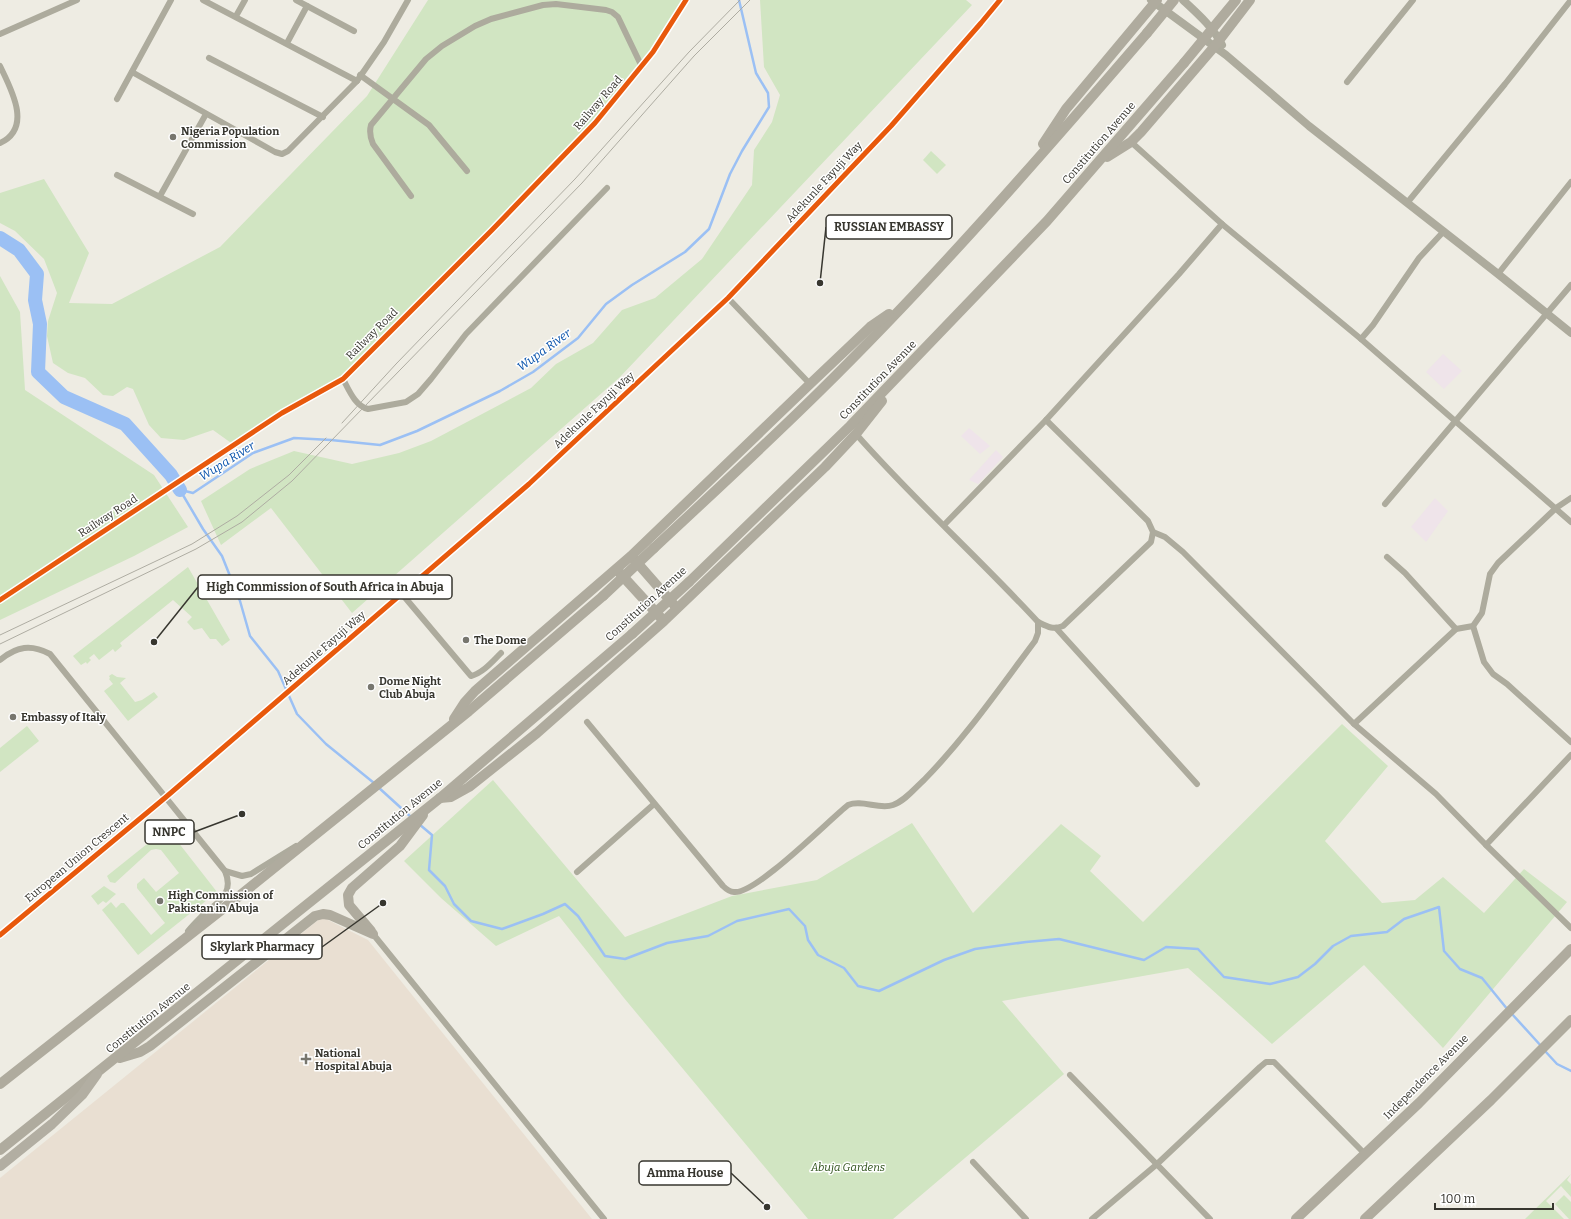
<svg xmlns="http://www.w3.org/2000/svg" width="1571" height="1219" font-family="Bitter,serif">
<rect width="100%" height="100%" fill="#eeece3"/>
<g fill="#efe4ea">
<polygon points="1443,354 1462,371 1444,389 1426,372"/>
<polygon points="969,428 990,446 980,454 961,436"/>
<polygon points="996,450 1003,457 978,484 969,480"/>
<polygon points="1435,498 1448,511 1426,542 1411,527"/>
</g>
<polygon fill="#e9dfd2" points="322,917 368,940 592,1219 0,1219 0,1178"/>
<g fill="#d1e5c2">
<polygon points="428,0 686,0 668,27 595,123 343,379 234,445 213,430 184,440 161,438 149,425 133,389 127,387 113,396 103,395 85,378 68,373 53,363 47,336 48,321 57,293 44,259 15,231 0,223 0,193 44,179 89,253 69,303 112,304 220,247 367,96"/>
<polygon points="760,0 966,0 972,5 620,377 352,613 271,508 221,545 201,501 250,469 294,451 352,464 399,453 431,441 531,388 556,364 593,343 622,310 655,298 702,259 752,185 754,150 772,122 780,95 764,67"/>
<polygon points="931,151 946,165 937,174 923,160"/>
<polygon points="0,276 20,312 25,390 154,475 188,527 134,556 0,620"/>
<polygon points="188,567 230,640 222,646 216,639 210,639 202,628 194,630 187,622 192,617 173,600 120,643 122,646 115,652 113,649 99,660 94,654 89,658 91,660 87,664 86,662 81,665 73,656"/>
<polygon points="112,674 117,677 126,678 120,683 135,702 142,700 154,692 158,697 128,721 104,691 113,684 109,679 110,678 109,676"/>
<polygon points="1342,724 1388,766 1325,841 1382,903 1415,900 1443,877 1484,913 1524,869 1567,902 1443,1048 1364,965 1272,1044 1188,968 1002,1001 1064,1074 893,1219 808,1219 624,998 559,916 496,946 441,898 404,861 493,780 625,937 732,896 817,880 912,823 973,913 1061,824 1101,856 1090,871 1143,922"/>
<polygon points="27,726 39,741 0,772 0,748"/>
<polygon points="167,828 217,892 138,955 102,910 111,902 116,908 121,903 124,903 151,935 165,923 137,888 137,884 144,878 156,892 179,873 161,850 156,849 151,850 115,883 110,882 107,876"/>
<polygon points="104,886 116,894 106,903 103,901 98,905 91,896"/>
<polygon points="1571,1174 1567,1180 1571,1184 1571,1197 1561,1186 1546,1201 1564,1219 1525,1219"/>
<polygon points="1564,1195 1571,1202 1571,1219 1569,1219 1555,1204"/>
</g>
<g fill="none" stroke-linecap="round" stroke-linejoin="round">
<g stroke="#9bc0f4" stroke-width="2.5">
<polyline points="180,490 203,529 222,556 240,601 250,636 278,671 297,714 326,744 374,783"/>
<polyline points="181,490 193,493 253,453 294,438 331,440 380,445 417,431 500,391 533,372 578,338 606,304 632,285 685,252 709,229 730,174 742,151 769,107 768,93 756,73 739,0"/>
<polyline points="378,787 411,817"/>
<polyline points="419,824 432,835 429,870 445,886 454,904 471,921 502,929 543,914 565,904 578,916 605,956 625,959 667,943 708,936 737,921 789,909 805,926 808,940 818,955 844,968 858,986 879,991 944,960 975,949 1026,942 1059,939 1144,960 1166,947 1198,949 1224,977 1270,984 1298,977 1315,964 1333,946 1351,936 1387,932 1404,919 1439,907 1444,951 1460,969 1482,978 1508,1010"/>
<polyline points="1512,1014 1542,1047"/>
<polyline points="1545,1051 1557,1064 1571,1071"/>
</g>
<polyline stroke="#9bc0f4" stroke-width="14" points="0,238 19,250 37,274 35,300 40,324 38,372 64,397 125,424 171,475 180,490"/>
<g stroke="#adab9d" stroke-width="6">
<polyline points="203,0 357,81"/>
<polyline points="296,0 354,31"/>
<polyline points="236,16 245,0"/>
<polyline points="0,34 77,0"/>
<polyline points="287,43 307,6"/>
<polyline points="209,58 323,117"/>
<path d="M0 66C11 89 33 128 0 143"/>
<polyline points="132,72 275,152 282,154 288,151 357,81 384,42 408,0"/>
<polyline points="360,75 429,125 467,171"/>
<polyline points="1347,82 1413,0"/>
<polyline points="117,99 171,0"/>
<polyline points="117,175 193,214"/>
<polyline points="160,196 206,114"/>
<path d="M411 196 373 144C370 137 369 132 371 125L426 59 442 46 475 26 491 19 543 5 556 4 606 10 612 12 618 17 642 67"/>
<polyline points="1407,203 1505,84 1571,0"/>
<polyline points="1222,224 1361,339"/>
<polyline points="1444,231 1419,258 1373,325 1361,339 1571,522"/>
<polyline points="1498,274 1571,182"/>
<polyline points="728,298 810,384"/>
<path d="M343 379C349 390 355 406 368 409L406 402 418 394 431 379 466 334 607 188"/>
<path d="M856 434C914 500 979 558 1038 622 1048 627 1053 630 1063 626L1151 542 1153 532 1148 521 1046 420"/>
<polyline points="1385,504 1571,285"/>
<polyline points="944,525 1046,420 1179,274 1222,224 1131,142"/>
<polyline points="1153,532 1165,537 1183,552 1354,724 1436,794 1486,845"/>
<polyline points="1387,557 1405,573 1456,629"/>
<path d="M402 594 471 676C483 673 493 661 501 653"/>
<polyline points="0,600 282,413 343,379 492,230 595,123 653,52 686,0"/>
<polyline points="1473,626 1484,662 1493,674 1507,684 1571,742"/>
<polyline points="1056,628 1197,784"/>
<path d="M0 660C17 646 31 644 50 654L225 871C235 895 217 902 201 917 197 921 192 926 188 931"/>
<path d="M587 722 723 886C726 889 729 892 734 892 755 895 828 821 848 805 862 799 879 810 893 805 905 801 915 788 924 780 966 737 999 689 1035 641L1038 633V622"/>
<polyline points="1354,724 1456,629 1473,626 1482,613 1490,574 1498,563 1556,508 1571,498"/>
<polyline points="1571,755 1486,845 1571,928"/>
<polyline points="225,871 242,876 251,874 296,846"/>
<polyline points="577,872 654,804"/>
<polyline points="373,934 604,1219"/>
<polyline points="0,935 166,797 529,484 728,298 891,126 981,23 1000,0"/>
<polyline points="1070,1075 1210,1219"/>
<polyline points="973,1162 1026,1219"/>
<polyline points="1092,1219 1156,1165 1260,1067 1266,1062 1274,1062 1365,1154"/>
</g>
<g stroke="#adab9d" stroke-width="8">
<polyline points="1151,0 1226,55 1309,126 1498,274 1571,333"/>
<path d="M1183 0C1197 13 1214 28 1222 45"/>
</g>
<g stroke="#afab9e" stroke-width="10">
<polyline points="1043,144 1066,109 1157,0"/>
<polyline points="1107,157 1131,142 1141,132 1214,47 1250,0"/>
<path d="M654 548C709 497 764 446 818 393 934 279 1041 156 1147 33"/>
<polyline points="633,558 675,606"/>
<polyline points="618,571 661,618"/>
<polyline points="689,582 850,426 1047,221 1184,63"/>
<polyline points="454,719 465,702 475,691 631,556 810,384 870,327 889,314"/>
<polyline points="440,798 451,797 469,787 537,733 664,621 825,467 856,434 882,401"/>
<polyline points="371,931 349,905 348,895 352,888 400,846 423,815"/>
<polyline points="120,1058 140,1052 150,1046 315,916 323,914 330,915 373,934"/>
<polyline points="0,1084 243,893 469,711 603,596"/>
<polyline points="0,1150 440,798 632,634"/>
<polyline points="1296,1219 1419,1103 1571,949"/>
<polyline points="1365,1219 1491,1100 1571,1020"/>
</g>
<polyline stroke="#b2aea2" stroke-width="10" points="0,1166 52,1124 82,1095 97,1074"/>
<g stroke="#aeaca2" stroke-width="1">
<polyline points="342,423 396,364 575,179 689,52 740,0"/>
<polyline points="0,635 192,544 237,516 289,475 326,438"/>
<polyline points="0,644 196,549 242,522 292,481 582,183 694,56 750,0"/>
</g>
<g stroke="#afab9e" stroke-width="10">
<polyline points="1147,33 1174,0"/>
<polyline points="1184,63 1236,0"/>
<polyline points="603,596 654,548"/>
<polyline points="632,634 689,582"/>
</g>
<g stroke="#fff" stroke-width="8">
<g id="cycleway">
<polyline points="0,600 282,413 343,379 492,230 595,123 653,52 686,0"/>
<polyline points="0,935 166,797 529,484 728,298 891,126 981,23 1000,0"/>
</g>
</g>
<use href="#cycleway" stroke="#e8590c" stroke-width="5"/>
</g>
<g fill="#77766e" stroke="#fff" stroke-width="1.5">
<circle cx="173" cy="137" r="4"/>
<circle cx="466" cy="640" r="4"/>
<circle cx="371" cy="687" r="4"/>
<circle cx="13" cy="717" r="4"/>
<circle cx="160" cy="901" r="4"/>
<path d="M304 1053h4v4h4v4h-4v4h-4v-4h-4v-4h4z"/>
</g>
<g text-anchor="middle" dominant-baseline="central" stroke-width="3" stroke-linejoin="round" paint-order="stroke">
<g font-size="11" fill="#37362f" stroke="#fff">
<text transform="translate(598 103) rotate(-49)">Railway Road</text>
<text transform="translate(1099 143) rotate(-49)">Constitution Avenue</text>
<text transform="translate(824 182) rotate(-47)">Adekunle Fayuji Way</text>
<text transform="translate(372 334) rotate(-45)">Railway Road</text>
<text transform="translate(878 380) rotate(-46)">Constitution Avenue</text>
<text transform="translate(594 410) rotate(-43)">Adekunle Fayuji Way</text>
<text transform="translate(108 516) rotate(-33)">Railway Road</text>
<text transform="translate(646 604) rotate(-42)">Constitution Avenue</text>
<text transform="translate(324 648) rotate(-41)">Adekunle Fayuji Way</text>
<text transform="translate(400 814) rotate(-39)">Constitution Avenue</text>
<text transform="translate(77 858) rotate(-40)">European Union Crescent</text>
<text transform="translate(148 1018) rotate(-39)">Constitution Avenue</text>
<text transform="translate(1426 1077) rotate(-45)">Independence Avenue</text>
</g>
<g font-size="11" font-weight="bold" fill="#37362f" stroke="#fff" text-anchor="start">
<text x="181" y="131">Nigeria Population<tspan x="181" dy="13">Commission</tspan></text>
<text x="474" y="640">The Dome</text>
<text x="379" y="681">Dome Night<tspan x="379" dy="13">Club Abuja</tspan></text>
<text x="21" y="717">Embassy of Italy</text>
<text x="168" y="895">High Commission of<tspan x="168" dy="13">Pakistan in Abuja</tspan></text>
<text x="315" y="1053">National<tspan x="315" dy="13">Hospital Abuja</tspan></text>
</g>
<g font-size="11" font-style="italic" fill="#2b4f16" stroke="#fff">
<text x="848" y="1167">Abuja Gardens</text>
</g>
<g font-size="12" font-style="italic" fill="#0752ab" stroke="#fff">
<text transform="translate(544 350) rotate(-36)">Wupa River</text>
<text transform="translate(227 461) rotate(-32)">Wupa River</text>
</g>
</g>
<path fill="none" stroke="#37362f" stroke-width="1.5" d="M820 283L826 227M154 642L198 587M242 814L194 832M383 903L322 947M767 1207L731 1173"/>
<g fill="#37362f" stroke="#fff" stroke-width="1.5">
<circle cx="820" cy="283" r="4"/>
<circle cx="154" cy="642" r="4"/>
<circle cx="242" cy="814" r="4"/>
<circle cx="383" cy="903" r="4"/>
<circle cx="767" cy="1207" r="4"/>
</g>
<g fill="#fff" stroke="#37362f" stroke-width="1.5">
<rect x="826" y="215" width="126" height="24" rx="4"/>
<rect x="198" y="575" width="254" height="24" rx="4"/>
<rect x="145" y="820" width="49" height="24" rx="4"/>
<rect x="202" y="935" width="120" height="24" rx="4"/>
<rect x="639" y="1161" width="92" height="24" rx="4"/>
</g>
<g font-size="12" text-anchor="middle" font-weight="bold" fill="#37362f">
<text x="889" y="231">RUSSIAN EMBASSY</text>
<text x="325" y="591">High Commission of South Africa in Abuja</text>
<text x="169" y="836">NNPC</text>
<text x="262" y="951">Skylark Pharmacy</text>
<text x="685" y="1177">Amma House</text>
</g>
<path d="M1435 1203v6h118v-6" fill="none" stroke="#37362f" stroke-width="2"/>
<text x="1441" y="1203" font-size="12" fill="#37362f" stroke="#ffffff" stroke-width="3" paint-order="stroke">100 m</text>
</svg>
